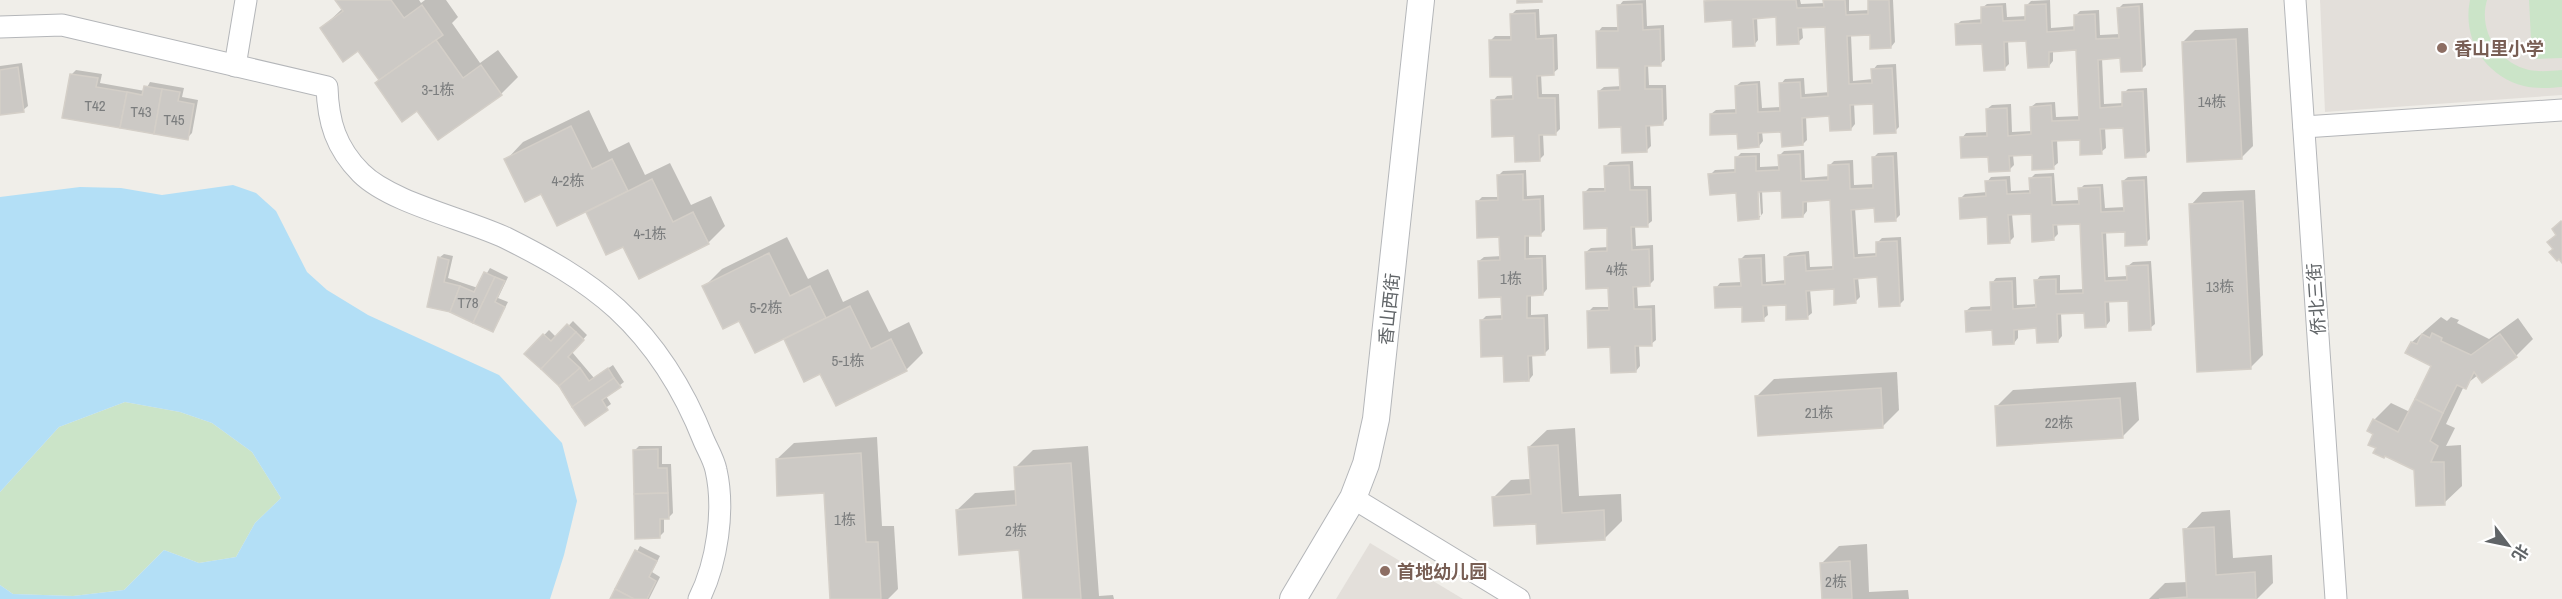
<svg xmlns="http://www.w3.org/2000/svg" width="2562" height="599" font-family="'Archivo Narrow','Noto Sans SC',sans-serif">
<rect width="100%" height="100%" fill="#f0eee9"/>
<g fill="#e3dfda">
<polygon points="2320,0 2562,0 2562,95 2325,112"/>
<polygon points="1370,543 1463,599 1336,599"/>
</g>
<g fill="#cbe4c8">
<path d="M2470 0H2487C2478 30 2498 63 2529 70 2539 72 2551 71 2562 70V87C2550 88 2537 89 2524 86 2485 76 2462 39 2470 0Z"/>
<polygon points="2529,0 2562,0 2562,58 2532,59"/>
<polygon points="125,402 180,412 212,423 252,452 281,498 255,523 236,557 199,563 164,550 124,590 73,596 13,594 0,585 0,492 59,427"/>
</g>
<polygon fill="#b3dff6" points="233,185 256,193 276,211 307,272 327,290 368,315 499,375 562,443 577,501 564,555 550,599 0,599 0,585 13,594 73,596 124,590 164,550 199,563 236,557 255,523 281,498 252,452 212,423 180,412 125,402 59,427 0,492 0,197 80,187 121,188 162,195"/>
<g fill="#0003" fill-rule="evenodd">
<polygon points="337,0 419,0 421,3 425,0 446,0 458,17 452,23 480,63 498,50 518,77 501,94 417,109 380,80 358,49 322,28 343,8"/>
<polygon points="1646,0 1647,26 1664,25 1665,60 1660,64 1648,65 1649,85 1666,85 1667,119 1662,124 1650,124 1651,146 1647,150 1623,126 1599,91 1604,87 1622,86 1621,66 1598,32 1602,27 1620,27 1619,6 1623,1"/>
<polygon points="1707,0 1800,0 1801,4 1825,3 1825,0 1849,0 1849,11 1870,10 1869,0 1893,0 1895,42 1891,47 1871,34 1851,35 1853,81 1873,79 1873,70 1877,65 1896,64 1899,127 1895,131 1874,102 1854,103 1855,124 1851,129 1830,115 1806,116 1807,140 1803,144 1783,130 1762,131 1763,141 1759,146 1711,114 1716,110 1738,109 1736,86 1741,82 1760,81 1762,108 1782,107 1781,84 1785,79 1804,78 1805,94 1830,92 1826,25 1802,27 1803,38 1798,42 1777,16 1757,17 1758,40 1754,45 1733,18 1705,2"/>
<polygon points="2050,0 2051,28 2076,26 2075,16 2080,11 2099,10 2100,35 2120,34 2119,8 2123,4 2143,3 2146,65 2141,70 2122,57 2102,58 2104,104 2124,103 2124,93 2128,89 2147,88 2150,151 2145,155 2125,126 2105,127 2106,148 2101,152 2081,138 2057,139 2058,163 2053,167 2033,154 2013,155 2014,165 2009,170 1962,138 1966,133 1988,132 1987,109 1992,105 2011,104 2012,132 2032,131 2031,107 2036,103 2055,102 2056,117 2080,116 2077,49 2053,50 2053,61 2049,66 2028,39 2008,40 2009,64 2005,68 1984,42 1956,25 1961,21 1983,19 1982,8 1987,4 2006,3 2007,17 2027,16 2026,6 2031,1"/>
<polygon points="1539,9 1540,35 1557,34 1558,69 1553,73 1541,74 1542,94 1559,94 1560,129 1556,133 1543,134 1544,155 1540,159 1516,134 1493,101 1497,96 1514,95 1514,75 1490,41 1495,36 1512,36 1512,14 1516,10"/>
<polygon points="2248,28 2253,146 2241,158 2183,42 2195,30"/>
<polygon points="22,63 28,106 23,110 0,114 0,66"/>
<polygon points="76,70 102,74 100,83 145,91 150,82 184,88 182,97 198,100 192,133 187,138 72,74"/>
<polygon points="589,110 609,152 629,142 645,175 670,163 691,205 711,196 725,226 708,243 623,245 607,253 586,210 542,192 506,160 523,142"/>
<path d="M1804 150 1805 178 1830 176 1829 166 1834 161 1853 160 1854 185 1874 184 1873 158 1878 153 1897 152 1900 215 1895 220 1876 207 1855 208 1858 254 1878 253 1877 243 1882 238 1901 237 1904 300 1899 305 1878 276 1858 277 1860 297 1855 302 1835 288 1810 289 1812 313 1807 317 1787 304H1767L1768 315 1763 319 1716 288 1720 283 1742 282 1741 259 1745 255 1765 254 1766 282 1786 280 1785 257 1790 253 1809 251 1810 267 1834 266 1831 199 1807 200V211L1803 216 1782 189 1762 190 1763 213 1759 218 1738 192 1710 175 1715 170 1736 169V158L1741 153H1760V167L1780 166V155L1784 151ZM1756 184H1759L1761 216H1758Z"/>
<polygon points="1633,161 1634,186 1651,186 1652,221 1647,225 1635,226 1636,246 1653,245 1654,280 1649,285 1637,285 1638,306 1655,305 1656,340 1651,344 1639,345 1640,366 1636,371 1612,346 1588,312 1593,307 1610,307 1610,286 1586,252 1591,248 1609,247 1608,227 1584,193 1589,188 1607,188 1606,166 1610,162"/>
<polygon points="1526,170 1527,196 1544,195 1545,230 1541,234 1529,235 1529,255 1546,255 1547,289 1543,294 1531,294 1531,315 1548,314 1549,349 1545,353 1532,354 1533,375 1529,380 1505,355 1481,321 1486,316 1503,315 1503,295 1479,261 1484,257 1502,256 1501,236 1477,202 1482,197 1500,197 1499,175 1503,171"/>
<polygon points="2054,173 2056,201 2080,200 2080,189 2084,185 2103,184 2105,208 2125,207 2123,181 2128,177 2147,176 2150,239 2146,243 2126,230 2106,231 2108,277 2128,276 2128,266 2133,262 2151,261 2155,324 2150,328 2129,299 2109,300 2110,321 2106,326 2085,312 2061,313 2062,336 2058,341 2038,327 2018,328 2018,338 2014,343 1966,311 1971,307 1993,306 1992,283 1996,278 2016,277 2017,305 2037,304 2036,281 2040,276 2060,275 2060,290 2085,289 2082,222 2057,223 2058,234 2053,239 2033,213 2012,214 2014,237 2009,242 1988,215 1961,198 1965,194 1987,192 1987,182 1991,177 2010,176 2011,191 2031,190 2030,179 2035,174"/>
<polygon points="2255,190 2263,355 2251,367 2191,205 2203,192"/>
<polygon points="787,237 808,279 828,269 843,302 868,290 889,332 909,322 923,353 906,370 821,372 805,380 784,337 740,319 704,287 722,269"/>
<polygon points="444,254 453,256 448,278 478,288 490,268 508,277 498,298 508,302 493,331 451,311 428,306 439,258"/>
<polygon points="2441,317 2447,321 2451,317 2459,320 2457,323 2489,339 2518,318 2533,339 2516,356 2478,375 2464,386 2446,424 2455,428 2446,446 2461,445 2462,486 2444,503 2416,469 2378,448 2374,420 2391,403 2410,412 2433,365 2412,342"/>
<polygon points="573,321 587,335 572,352 594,378 613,365 624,382 606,396 611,404 585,423 560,385 526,354 549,330 557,338"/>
<polygon points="1897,372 1899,410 1883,426 1757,396 1774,379"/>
<polygon points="2136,382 2139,420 2122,437 1996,407 2013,390"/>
<polygon points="1575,428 1579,496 1621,494 1622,521 1605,538 1537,522 1494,497 1511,480 1531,479 1529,447 1547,430"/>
<polygon points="877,437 882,526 894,526 898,589 888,599 832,599 826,491 777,459 794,443"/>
<polygon points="639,446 662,446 662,464 671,464 673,513 668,518 664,518 664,532 660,536 634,451"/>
<polygon points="1088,446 1099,596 1113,595 1114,599 1024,599 1021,549 957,510 975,493 1017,490 1015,468 1033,450"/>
<polygon points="2230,510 2233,558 2272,555 2273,583 2257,599 2149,599 2165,583 2188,582 2185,530 2202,512"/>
<polygon points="1867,544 1869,592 1908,590 1909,599 1823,599 1821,564 1839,546"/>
<polygon points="640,546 660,556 652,572 660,577 649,599 611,599"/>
</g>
<g fill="#ccc9c5" stroke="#d4cfc8" stroke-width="1.5">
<polygon points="335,0 391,0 404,18 422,5 443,35 379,80 358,51 343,62 320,28 343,11"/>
<polygon points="1517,0 1542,0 1542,2 1517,3"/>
<polygon points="1719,0 1796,0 1797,8 1824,7 1823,0 1845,0 1846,15 1868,14 1868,0 1889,0 1891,48 1870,49 1870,35 1847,36 1849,84 1872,83 1871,69 1892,68 1896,133 1874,134 1873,104 1850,105 1851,130 1830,131 1829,116 1802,118 1803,145 1782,147 1781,132 1758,133 1759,147 1738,149 1737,134 1710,135 1710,114 1736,113 1735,86 1757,84 1758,112 1780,111 1779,83 1800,82 1801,98 1828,96 1825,27 1798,28 1799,44 1777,45 1776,17 1753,19 1755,46 1733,47 1732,20 1705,22 1704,1"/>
<polygon points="1642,4 1643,30 1660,29 1661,66 1645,66 1645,89 1662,89 1663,125 1646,126 1647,152 1622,153 1621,127 1599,128 1598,91 1620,90 1619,68 1597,68 1596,31 1618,31 1617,5"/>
<polygon points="2046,4 2047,32 2074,30 2074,15 2095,14 2096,39 2119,38 2117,8 2139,6 2142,71 2121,72 2120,58 2098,60 2100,108 2122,106 2122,92 2143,91 2146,157 2125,158 2123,128 2100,129 2102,154 2080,155 2080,140 2052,141 2054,169 2032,170 2032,155 2009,156 2010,171 1989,172 1988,157 1961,158 1960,137 1987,136 1986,109 2007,108 2008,136 2031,134 2030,107 2051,105 2052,121 2079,120 2076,50 2049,52 2049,67 2028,68 2026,41 2004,42 2005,70 1984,71 1982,44 1956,45 1955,24 1981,23 1981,7 2002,6 2003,21 2025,20 2025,5"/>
<polygon points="1535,13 1536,39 1553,38 1554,75 1537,76 1538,98 1555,98 1556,135 1539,135 1540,161 1515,162 1514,136 1492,137 1491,100 1513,99 1512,77 1490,77 1489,40 1511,40 1510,14"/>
<polygon points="2236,39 2242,159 2187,162 2182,42"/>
<polygon points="436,40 463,78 481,65 502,95 438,140 417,111 402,122 375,83"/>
<polygon points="18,67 24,112 0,115 0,70"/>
<polygon points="70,74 98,78 96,87 127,92 120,128 62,118"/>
<polygon points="144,86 162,89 154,134 120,128 127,92 142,95"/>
<polygon points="162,89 180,92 178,101 194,104 188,140 154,134"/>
<polygon points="571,126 592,169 612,159 628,191 557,226 541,194 525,202 504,159"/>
<polygon points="1800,154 1801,181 1828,180 1828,165 1849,164 1850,189 1873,188 1872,157 1893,156 1896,221 1875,222 1874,208 1851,210 1854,258 1876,256 1876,242 1897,241 1900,306 1879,307 1877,277 1854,279 1856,303 1834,305 1834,289 1806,291 1808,319 1786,320 1786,305 1763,306 1764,321 1742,322 1742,307 1715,308 1714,287 1741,286 1739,259 1761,258 1762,285 1785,284 1784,257 1805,255 1806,271 1833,269 1830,200 1803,202 1803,217 1782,218 1781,191 1758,192 1759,219 1738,221 1736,193 1710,195 1708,174 1735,172 1735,157 1756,156 1756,171 1779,170 1778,155"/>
<polygon points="1629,165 1630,190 1647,190 1648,227 1631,227 1632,250 1649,249 1650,286 1633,287 1634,309 1651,309 1652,346 1635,346 1636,372 1611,373 1610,347 1588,348 1587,311 1609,310 1608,288 1586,289 1585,252 1607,251 1607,228 1584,229 1583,192 1605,191 1604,166"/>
<polygon points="1523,174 1523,200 1540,199 1541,236 1525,236 1525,259 1542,258 1543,295 1527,296 1527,318 1544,318 1545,355 1528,356 1529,381 1504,382 1503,356 1481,357 1480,320 1502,319 1501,297 1479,298 1478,261 1500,260 1499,237 1477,238 1476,201 1498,200 1497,175"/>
<polygon points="2051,177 2052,205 2079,204 2078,188 2100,187 2101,212 2124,211 2122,181 2144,180 2147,245 2125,246 2125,232 2102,233 2105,281 2127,280 2126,266 2148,265 2151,330 2129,331 2128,301 2105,302 2106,327 2085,328 2084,313 2057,314 2058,342 2037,343 2036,328 2014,330 2014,344 1993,345 1992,330 1966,332 1965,311 1991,310 1990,282 2012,281 2013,309 2036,307 2034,280 2056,279 2056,294 2083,293 2080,224 2053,225 2054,240 2032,242 2031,214 2008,215 2010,243 1988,244 1987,217 1960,219 1959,198 1986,196 1985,181 2006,180 2007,194 2030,193 2029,178"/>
<polygon points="652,179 673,222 693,212 709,244 639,279 623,247 606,255 586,212"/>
<polygon points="2243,201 2251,369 2197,372 2189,204"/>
<polygon points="2561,221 2562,222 2562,263 2559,259 2557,261 2549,252 2553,249 2547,242 2556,235 2552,229"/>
<polygon points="769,253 790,296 810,286 826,318 755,353 739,321 723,329 702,286"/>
<polygon points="438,257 449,260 444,282 460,286 450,312 427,307"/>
<polygon points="484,272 495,277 473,323 450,312 460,286 474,292"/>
<polygon points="495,277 505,281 495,302 505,307 493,332 473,323"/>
<polygon points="850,306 871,349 891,339 907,371 836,406 820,374 804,382 784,339"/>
<polygon points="567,324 576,332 541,369 524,354 543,334 551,341"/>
<polygon points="576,332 584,340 568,357 580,368 559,386 541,369"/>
<polygon points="2432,333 2442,338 2441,341 2471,355 2500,334 2517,357 2482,383 2474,372 2466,389 2457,385 2443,413 2415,399 2431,366 2405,353 2411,342 2417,344 2422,334 2430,338"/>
<polygon points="580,368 589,381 608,368 614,378 572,407 559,386"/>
<polygon points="614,378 621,387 602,400 608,410 585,426 572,407"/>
<polygon points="1881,388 1883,428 1758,436 1755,396"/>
<polygon points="2120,398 2123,438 1997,446 1995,406"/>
<polygon points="2415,399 2443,413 2430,441 2438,446 2431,462 2444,462 2445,505 2416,506 2414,470 2385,456 2384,458 2373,453 2376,448 2368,445 2373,434 2367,431 2373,419 2398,432"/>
<polygon points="1558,445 1562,513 1604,510 1605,540 1537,544 1536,524 1494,526 1492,497 1531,494 1528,447"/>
<polygon points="658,449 658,468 667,468 668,493 634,494 633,450"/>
<polygon points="861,453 866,542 878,542 881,599 830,599 824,493 777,496 776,459"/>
<polygon points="1071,463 1081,599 1023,599 1019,550 959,555 956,510 1016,505 1014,467"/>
<polygon points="668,493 669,519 660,519 660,538 635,539 634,494"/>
<polygon points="2214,527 2216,575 2255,572 2256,599 2159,599 2187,597 2183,529"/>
<polygon points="635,550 657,561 649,577 656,581 647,599 634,599 615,589"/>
<polygon points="1850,561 1852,599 1822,599 1820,563"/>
<polygon points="615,589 634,599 610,599"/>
</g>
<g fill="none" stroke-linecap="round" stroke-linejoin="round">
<g stroke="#b4b6b9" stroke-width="23">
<g id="minor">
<polyline points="2295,0 2336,599"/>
<path d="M0 27 62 25 327 87C328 122 336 148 361 173 391 203 466 219 506 238 546 258 584 279 617 309 657 346 684 390 704 441 708 450 714 460 716 470 725 510 717 563 699 599"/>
<polyline points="235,66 246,0"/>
<polyline points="2304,127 2562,110"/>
<polyline points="1353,498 1519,599"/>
</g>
</g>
<g stroke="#b4b6b9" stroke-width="28">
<polyline id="tertiary" points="1293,599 1353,498 1366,464 1376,419 1421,0"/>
</g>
<use href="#minor" stroke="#fff" stroke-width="21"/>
<use href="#tertiary" stroke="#fff" stroke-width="26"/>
</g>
<g fill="#8d6e63" stroke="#fff" stroke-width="2">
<circle cx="2442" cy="48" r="6"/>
<circle cx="1385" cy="571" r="6"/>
</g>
<g text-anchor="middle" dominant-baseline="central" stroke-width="4.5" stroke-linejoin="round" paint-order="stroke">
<g font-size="15" fill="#7b7d7e">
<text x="438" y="89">3-1栋</text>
<text x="2212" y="101">14栋</text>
<text x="95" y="105">T42</text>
<text x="141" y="111">T43</text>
<text x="174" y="119">T45</text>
<text x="568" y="180">4-2栋</text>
<text x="650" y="233">4-1栋</text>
<text x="1617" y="269">4栋</text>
<text x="1511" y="278">1栋</text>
<text x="2220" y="286">13栋</text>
<text x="468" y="302">T78</text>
<text x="766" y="307">5-2栋</text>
<text x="848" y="360">5-1栋</text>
<text x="1819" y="412">21栋</text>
<text x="2059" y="422">22栋</text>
<text x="845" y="519">1栋</text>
<text x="1016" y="530">2栋</text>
<text x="1836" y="581">2栋</text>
</g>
<g font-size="18" font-weight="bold" fill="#785e54" stroke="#fff" text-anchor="start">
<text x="2454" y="48">香山里小学</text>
<text x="1397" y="571">首地幼儿园</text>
</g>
<g font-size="18" fill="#606467" stroke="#fff">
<text transform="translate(2316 299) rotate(-94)">侨北三街</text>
<text transform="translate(1389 309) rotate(-84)">香山西街</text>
</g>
</g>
<g transform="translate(2508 545) rotate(122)" stroke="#ffffff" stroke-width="4.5" paint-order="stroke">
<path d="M0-4.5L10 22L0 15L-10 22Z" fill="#606467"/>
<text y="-9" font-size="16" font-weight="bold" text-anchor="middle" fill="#606467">北</text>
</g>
</svg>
